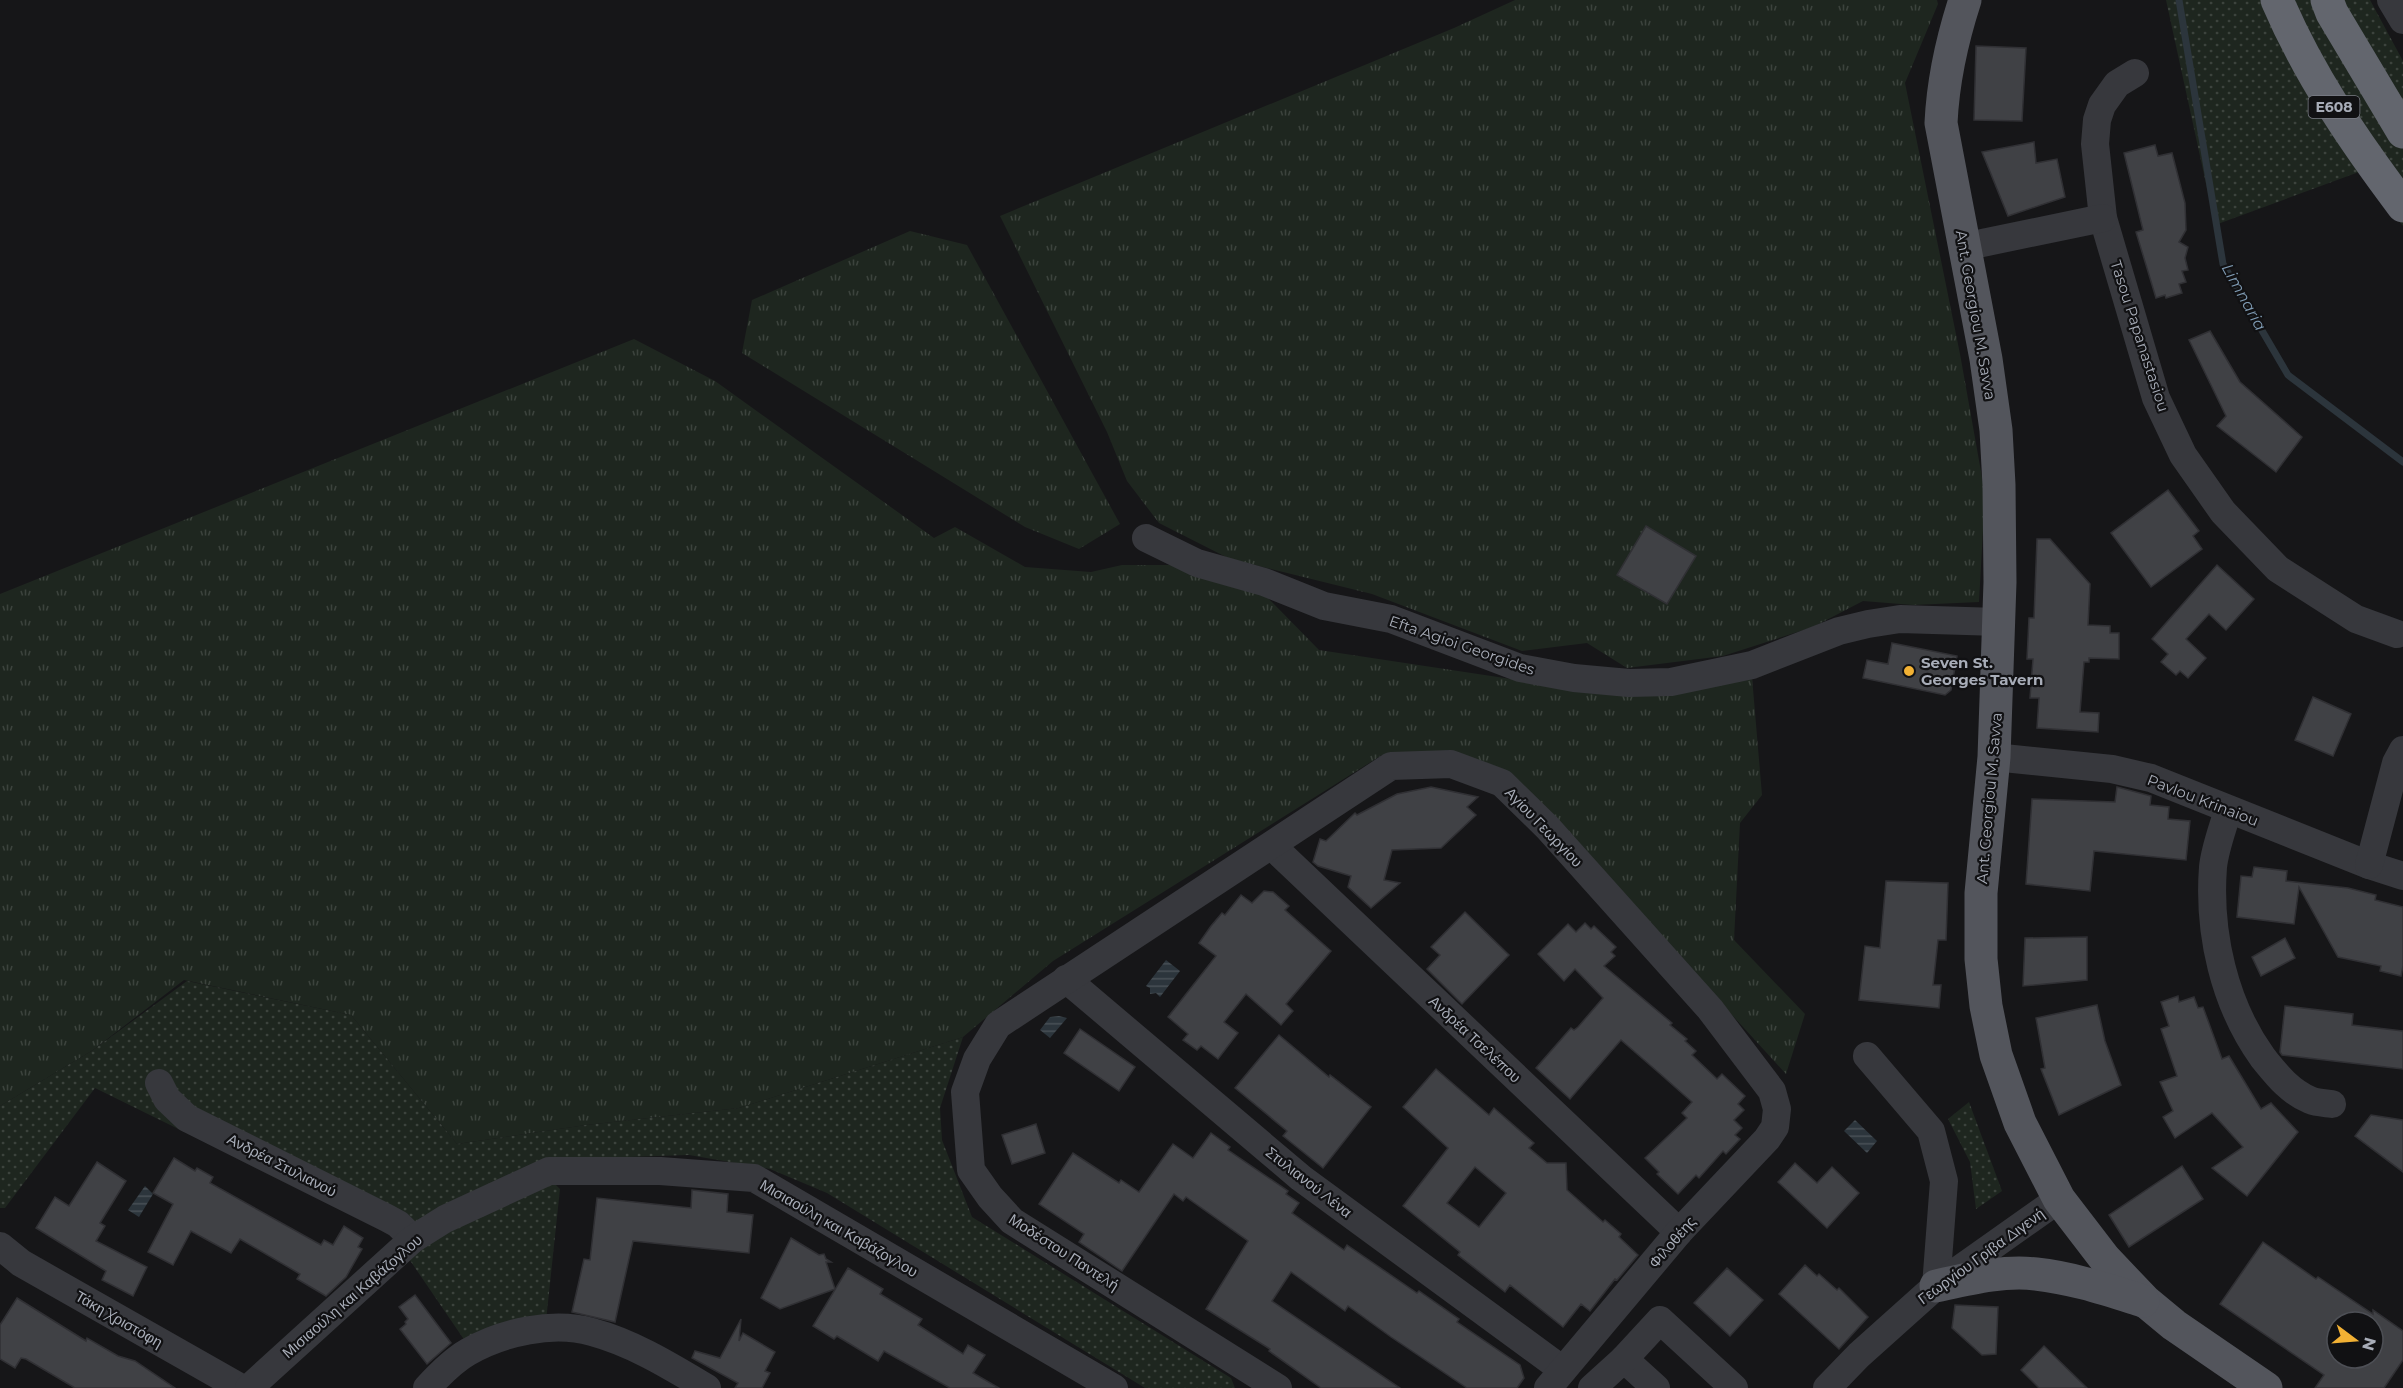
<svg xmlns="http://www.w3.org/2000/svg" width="2403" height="1388" font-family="Montserrat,sans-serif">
<defs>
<pattern id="grass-tufts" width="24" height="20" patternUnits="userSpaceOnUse" patternTransform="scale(1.5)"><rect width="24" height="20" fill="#1e261f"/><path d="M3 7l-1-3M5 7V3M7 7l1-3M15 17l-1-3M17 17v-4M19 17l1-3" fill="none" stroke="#3c433d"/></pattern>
<pattern id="park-dots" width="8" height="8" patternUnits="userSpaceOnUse" patternTransform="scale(1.5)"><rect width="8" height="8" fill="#1e261f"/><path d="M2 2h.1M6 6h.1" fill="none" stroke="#3c433d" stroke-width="1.8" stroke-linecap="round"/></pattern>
<pattern id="water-rules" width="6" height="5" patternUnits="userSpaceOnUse" patternTransform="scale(1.5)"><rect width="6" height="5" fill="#2c353c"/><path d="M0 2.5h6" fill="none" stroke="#485056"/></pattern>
</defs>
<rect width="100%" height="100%" fill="#161618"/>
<g fill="url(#grass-tufts)">
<polygon points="1515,0 1937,0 1938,4 1905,83 1960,354 1985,494 1979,602 1913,605 1863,601 1813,627 1723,656 1627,668 1587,643 1522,651 1372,594 1230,559 1159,523 1127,481 1107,432 1000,216 1454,28"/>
<polygon points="910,231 967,245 1120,524 1079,549 1025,527 742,353 752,300"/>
<polygon points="634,339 715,381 934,538 955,527 1025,567 1091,572 1122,565 1172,565 1264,594 1319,650 1570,688 1752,677 1762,795 1740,823 1734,940 1805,1014 1786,1074 1701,981 1448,751 1382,755 1053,961 963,1037 739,1108 586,1125 457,1144 351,1015 184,980 93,1050 0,1106 0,594"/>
</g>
<g fill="url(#park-dots)">
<polygon points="2166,0 2370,0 2403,61 2403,226 2359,172 2215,225"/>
<polygon points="187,981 351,1015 457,1144 586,1125 739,1108 963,1037 940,1108 942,1140 972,1217 1231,1378 1235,1388 1145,1388 827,1193 770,1169 689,1155 566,1159 546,1175 560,1189 546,1321 465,1341 392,1234 95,1088 5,1208 0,1208 0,1106 93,1050"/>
<polygon points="1969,1102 2002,1191 1976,1209 1970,1162 1948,1119"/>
</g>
<g fill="url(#water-rules)">
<polygon points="1166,960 1180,971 1160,997 1156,993 1150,994 1150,988 1146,986"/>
<polygon points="1059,1016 1067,1018 1050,1038 1040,1030 1050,1017"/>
<polygon points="1855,1120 1877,1141 1867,1153 1844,1131"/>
<polygon points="145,1186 153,1194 139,1217 128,1210"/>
</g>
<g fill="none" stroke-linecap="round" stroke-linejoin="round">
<polyline stroke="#2c353c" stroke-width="7" points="2179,0 2223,264 2288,375 2403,462"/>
</g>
<g fill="#404145" stroke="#303034" stroke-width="1.5" fill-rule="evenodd">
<polygon points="1976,46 2026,48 2022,121 1974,120"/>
<polygon points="2034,142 2036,163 2057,159 2065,197 2008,216 1982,152"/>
<polygon points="2155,145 2158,156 2172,153 2185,203 2186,230 2179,242 2188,247 2185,258 2188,270 2182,271 2186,282 2179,284 2182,293 2166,298 2165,295 2156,298 2136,232 2143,230 2124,153"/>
<polygon points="2210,331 2240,382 2302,437 2276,472 2217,426 2226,416 2189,340"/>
<polygon points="2168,490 2199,531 2193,536 2202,549 2151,587 2111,533"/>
<polygon points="1646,526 1696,556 1667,604 1617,575"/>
<polygon points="2037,539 2050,539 2090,584 2088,625 2110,626 2110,633 2119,633 2119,659 2089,658 2089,662 2084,662 2080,712 2099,713 2098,732 2037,728 2039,698 2030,698 2033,659 2027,659 2029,618 2034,618"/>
<polygon points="2217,565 2254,599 2226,630 2209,614 2186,639 2206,658 2188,678 2180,671 2176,675 2161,662 2168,654 2152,639"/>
<polygon points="1892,643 1957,656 1951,690 1945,695 1863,678 1867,660 1888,664"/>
<polygon points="2313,697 2351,714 2333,756 2295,740"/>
<polygon points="1431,787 1478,797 1467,807 1476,815 1441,848 1392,850 1384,880 1400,883 1371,908 1348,887 1351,876 1318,866 1313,862 1320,839 1326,841 1355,813 1357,815 1397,794"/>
<polygon points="2117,787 2151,796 2150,805 2169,807 2168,819 2190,821 2186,860 2094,851 2090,891 2026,884 2032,799 2115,802"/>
<polygon points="2254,867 2287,871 2286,881 2348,888 2376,895 2375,900 2403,907 2403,966 2401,976 2380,971 2381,966 2338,957 2299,887 2294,924 2237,917 2241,876 2252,877"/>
<polygon points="1886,881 1948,883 1946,940 1938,940 1933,985 1941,985 1939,1008 1859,1000 1865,946 1880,948"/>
<polygon points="1264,891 1273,892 1289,906 1285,910 1331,951 1286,1004 1293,1011 1281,1025 1246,994 1224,1022 1238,1033 1218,1059 1201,1046 1197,1050 1183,1040 1188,1034 1168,1017 1216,956 1199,943 1211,926 1222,913 1225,915 1241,895 1252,903"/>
<polygon points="1465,912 1509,955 1462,1004 1427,969 1440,955 1431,947"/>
<polygon points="1585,923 1591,929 1594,926 1616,947 1611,952 1615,956 1604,966 1672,1023 1670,1025 1687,1039 1685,1041 1696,1051 1692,1055 1717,1079 1722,1074 1745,1096 1738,1104 1744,1110 1734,1120 1742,1128 1735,1135 1740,1139 1726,1154 1723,1151 1699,1178 1696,1175 1678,1194 1657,1174 1659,1172 1645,1158 1687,1118 1682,1113 1692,1102 1658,1072 1621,1040 1570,1099 1536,1068 1571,1028 1574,1030 1578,1027 1603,998 1575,969 1564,981 1538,954 1568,924 1576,932"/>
<polygon points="2087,937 2087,980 2023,986 2025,938"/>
<polygon points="2285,938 2295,958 2261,976 2252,957"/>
<polygon points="2178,996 2179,1002 2194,997 2198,1008 2203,1007 2222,1059 2229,1056 2261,1109 2271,1103 2298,1132 2247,1196 2212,1168 2243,1147 2212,1113 2175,1138 2163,1117 2173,1111 2160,1082 2177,1076 2161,1029 2169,1026 2161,1002"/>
<polygon points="2097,1005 2105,1041 2121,1085 2059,1115 2041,1069 2045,1068 2036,1018"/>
<polygon points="2285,1006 2353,1014 2352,1025 2403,1031 2403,1069 2282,1055 2280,1052"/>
<polygon points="1080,1029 1135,1067 1119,1091 1064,1053"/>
<polygon points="1279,1035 1329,1077 1330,1075 1371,1107 1323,1168 1283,1136 1287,1131 1235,1088"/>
<path d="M1436 1069 1489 1115 1494 1108 1534 1143 1529 1148 1547 1163H1566L1567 1190 1603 1222 1605 1220 1621 1234 1619 1237 1638 1255 1617 1280 1615 1279 1590 1311 1581 1304 1563 1327 1510 1285 1505 1292 1458 1255 1460 1252 1403 1206 1448 1148 1403 1107ZM1475 1167 1506 1193 1479 1227 1447 1203Z"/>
<polygon points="2371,1115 2403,1120 2403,1172 2355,1136"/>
<polygon points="1036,1124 1045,1153 1012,1164 1002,1135"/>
<polygon points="1211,1133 1230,1147 1228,1150 1288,1191 1286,1194 1299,1203 1292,1213 1344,1250 1347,1245 1417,1293 1419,1291 1459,1319 1457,1322 1520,1365 1524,1378 1517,1388 1467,1388 1391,1337 1348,1306 1345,1311 1291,1272 1272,1301 1400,1388 1321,1388 1269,1351 1270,1349 1206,1309 1248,1241 1186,1197 1183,1201 1174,1194 1122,1271 1079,1242 1084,1234 1039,1204 1073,1153 1119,1183 1121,1180 1139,1192 1173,1144 1193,1158"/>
<polygon points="174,1158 195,1171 197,1168 213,1177 210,1183 321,1245 324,1240 333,1245 344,1226 363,1238 358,1247 362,1249 346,1277 326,1296 297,1279 300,1274 240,1239 231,1253 191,1231 173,1265 148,1252 173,1204 153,1193"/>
<polygon points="97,1162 126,1181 100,1223 105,1226 96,1241 147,1267 133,1296 102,1280 106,1271 36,1228 55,1197 69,1206"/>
<polygon points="1795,1163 1817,1183 1832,1167 1859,1193 1827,1228 1778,1182"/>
<polygon points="2182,1166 2203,1199 2129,1247 2109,1215"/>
<polygon points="692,1190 728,1194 727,1212 753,1215 749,1253 633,1241 615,1322 572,1312 584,1259 590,1260 597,1198 691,1208"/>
<polygon points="791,1238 819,1255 824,1254 826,1259 831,1262 826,1262 835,1289 780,1309 761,1298"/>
<path d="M2263 1242 2316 1279 2318 1277 2373 1314V1310L2403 1331V1360L2384 1388H2315L2324 1375 2220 1304ZM2337 1322H2373V1358H2337Z"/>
<polygon points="1805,1265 1817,1276 1819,1274 1837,1290 1839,1288 1868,1317 1839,1349 1779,1294"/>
<polygon points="848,1268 883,1289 880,1294 922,1319 918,1325 963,1354 968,1345 985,1355 973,1373 999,1388 950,1388 884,1351 878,1361 837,1336 834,1339 813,1326"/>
<polygon points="1727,1268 1763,1300 1730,1336 1694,1303"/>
<polygon points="415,1295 451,1343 427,1364 400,1329 406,1324 405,1322 408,1319 399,1307"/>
<polygon points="17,1298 86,1341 87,1338 118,1356 135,1361 175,1388 75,1388 26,1359 21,1358 15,1368 0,1359 0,1325"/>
<polygon points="1955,1305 1998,1307 1996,1354 1982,1355 1952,1328"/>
<polygon points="741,1319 739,1341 743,1333 775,1352 765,1371 770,1373 762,1388 735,1388 738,1383 692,1358 695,1351 720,1358"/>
<polygon points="2044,1346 2087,1388 2039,1388 2021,1370"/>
</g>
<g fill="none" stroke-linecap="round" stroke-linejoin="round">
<g stroke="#37383d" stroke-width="28">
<polyline points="2391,0 2403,20"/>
<polyline points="2135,73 2117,84 2102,105 2097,120 2095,144 2103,218 2156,398 2183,455 2223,512 2278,569 2356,619 2397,634"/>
<polyline points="1963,247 2103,218"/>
<polyline points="1146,538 1197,563 1264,582 1324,606 1391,619 1520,668 1574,678 1629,683 1671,682 1752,665 1839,631 1868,624 1900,619 1999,622"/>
<polyline points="1994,757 2112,769 2151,778 2369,865 2403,876"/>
<path d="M2228 810C2223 828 2215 848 2213 867 2208 933 2224 1004 2263 1058 2277 1075 2289 1091 2310 1100 2317 1103 2325 1103 2332 1104"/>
<polyline points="1272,846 1679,1232"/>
<polyline points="2369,865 2396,763 2403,750"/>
<polyline points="1066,979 1301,1178 1563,1370"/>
<polyline points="1867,1056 1931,1131 1944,1181 1936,1286"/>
<polyline points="159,1083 167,1099 187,1118 387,1218 398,1224 413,1239"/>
<polyline points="0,1246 21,1263 241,1388"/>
<polyline points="1624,1359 1656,1388"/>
<polyline points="249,1388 413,1239 445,1219 549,1171 660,1171 754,1178 1114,1388"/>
<path d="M427 1388C438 1376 454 1360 468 1352 503 1332 553 1321 592 1332 633 1343 670 1366 707 1388"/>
<polyline points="1278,1388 1012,1221 990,1197 971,1170 965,1092 977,1059 998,1025 1391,766 1451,764 1502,783 1547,827 1710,1009 1772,1091 1777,1109 1775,1127 1767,1139 1679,1232 1548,1388"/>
<polyline points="1592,1388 1624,1359 1660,1320 1734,1388"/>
<polyline points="1827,1388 1859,1355 1936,1286 2059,1199"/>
</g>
<g stroke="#53555c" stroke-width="33">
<path d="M1965 0C1952 40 1943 81 1941 123L1986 359 1996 430 1999 485 2000 582 1994 757 1981 893V959L1986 1006 1996 1055 2020 1123 2059 1199 2105 1259 2145 1301 2174 1325 2266 1388"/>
<path d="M1936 1286C1968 1279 2003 1270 2036 1274 2073 1278 2108 1290 2143 1301"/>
</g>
<g stroke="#63666e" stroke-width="33">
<path d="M2277 0C2309 75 2354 141 2403 206"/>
<polyline points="2327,0 2332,13 2403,132"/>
</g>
</g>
<circle fill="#f2b134" stroke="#111113" stroke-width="2" cx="1909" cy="671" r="6"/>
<g text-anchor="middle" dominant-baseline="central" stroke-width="4.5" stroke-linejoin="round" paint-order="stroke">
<rect fill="#111113" stroke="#7b7e86" stroke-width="1.5" x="2308.5" y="96" width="51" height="22" rx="4.5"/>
<g font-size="14" font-weight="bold" fill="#a8adb8">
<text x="2334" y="107">E608</text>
</g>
<g font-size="15" fill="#a8adb8" stroke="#111113">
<text transform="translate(1976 315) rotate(80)">Ant. Georgiou M. Savva</text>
<text transform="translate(2140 336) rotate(72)">Tasou Papanastasiou</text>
<text transform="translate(1462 645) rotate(19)">Efta Agioi Georgides</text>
<text transform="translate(1989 798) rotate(-85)">Ant. Georgiou M. Savva</text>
<text transform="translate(2203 800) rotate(21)">Pavlou Krinaiou</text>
<text transform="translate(1544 827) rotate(46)">Αγίου Γεωργίου</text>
<text transform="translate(1475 1039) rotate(43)">Ανδρέα Τσελέπου</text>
<text transform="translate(282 1165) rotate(27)">Ανδρέα Στυλιανού</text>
<text transform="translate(1309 1182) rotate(38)">Στυλιανού Λένα</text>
<text transform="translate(839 1228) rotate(30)">Μισιαούλη και Καβάζογλου</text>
<text transform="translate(1672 1242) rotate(-49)">Φιλοθέης</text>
<text transform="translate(1064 1252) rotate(33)">Μοδέστου Παντελή</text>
<text transform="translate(1981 1256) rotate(-36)">Γεωργίου Γρίβα Διγενή</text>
<text transform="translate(352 1296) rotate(-41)">Μισιαούλη και Καβάζογλου</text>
<text transform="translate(119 1319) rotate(30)">Τάκη Χριστόφη</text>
</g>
<g font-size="15" font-weight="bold" fill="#a8adb8" stroke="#111113" text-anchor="start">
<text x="1921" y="662">Seven St.<tspan x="1921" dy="17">Georges Tavern</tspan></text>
</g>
<g font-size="16" font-style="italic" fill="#7f9bb3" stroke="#111113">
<text transform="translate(2244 297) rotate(61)">Limnaria</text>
</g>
</g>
<g transform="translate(2355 1340) rotate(106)"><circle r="28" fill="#111113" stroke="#4d4f55" stroke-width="1.5"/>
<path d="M0-4.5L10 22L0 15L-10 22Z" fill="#f2b134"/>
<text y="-9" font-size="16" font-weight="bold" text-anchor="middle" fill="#a8adb8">N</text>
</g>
</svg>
